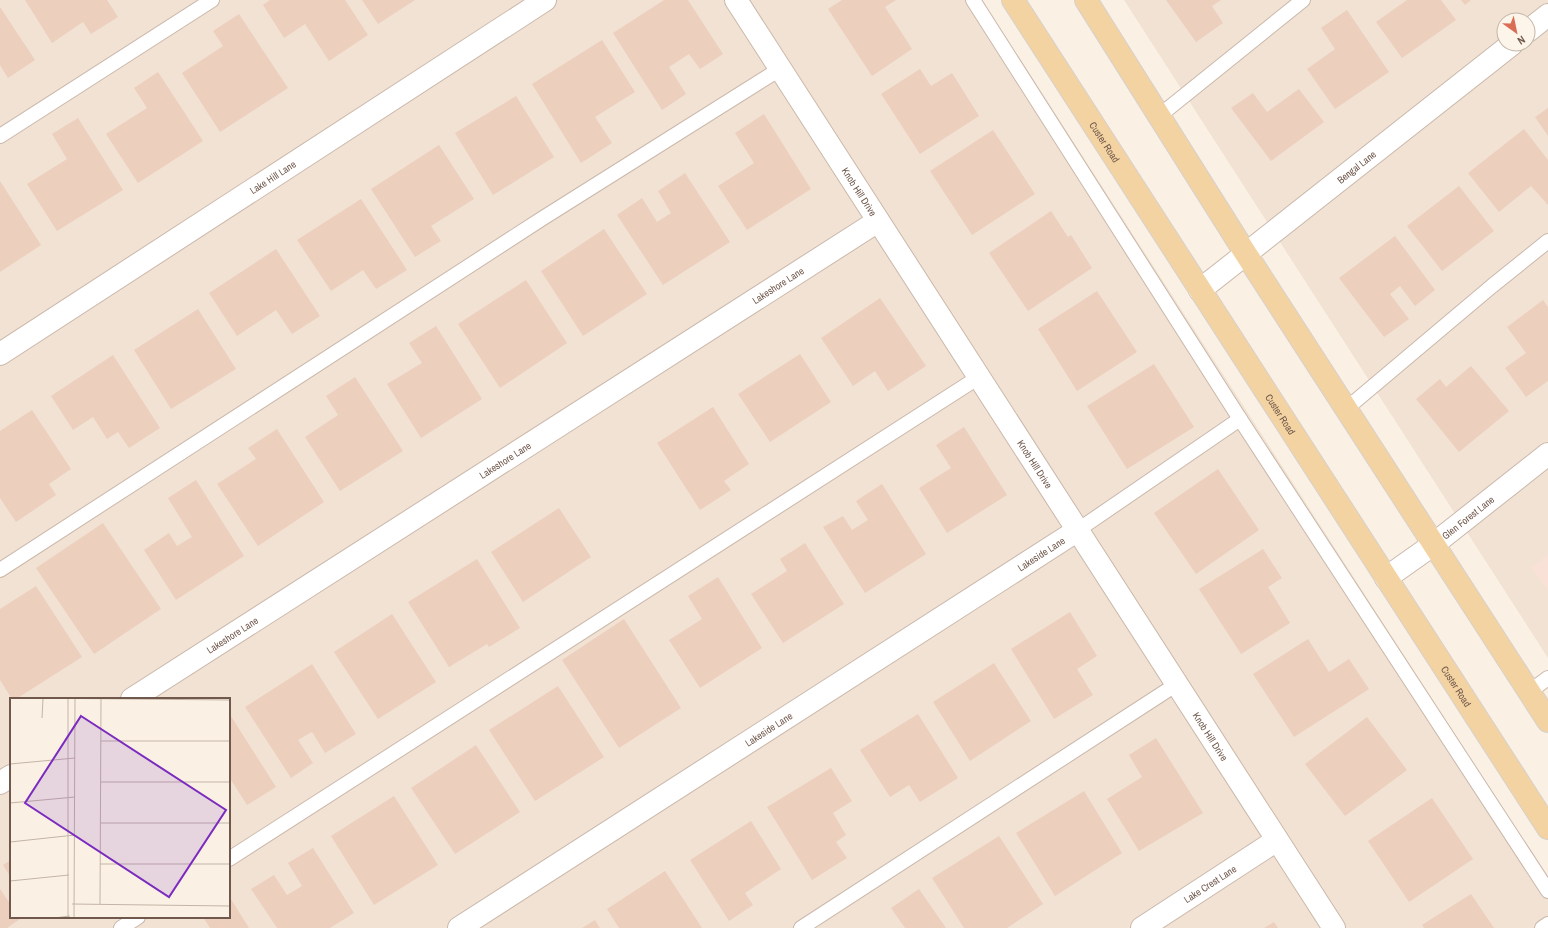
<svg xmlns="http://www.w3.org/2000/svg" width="1548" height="928" font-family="'Archivo Narrow',sans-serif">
<rect width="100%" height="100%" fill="#faf1e4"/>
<g fill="#f1e2d3" fill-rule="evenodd">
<path d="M0 0H982L1548 879V928H0ZM11 699H229V917H11Z"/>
<path d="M1124 0H1548V658ZM1504 20H1528V44H1504Z"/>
</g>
<polygon fill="#f9e1d8" points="1548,554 1548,589 1531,568"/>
<g fill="#edcfbe">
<polygon points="25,0 107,0 118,17 91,34 83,22 52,43"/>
<polygon points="270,0 345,0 368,35 329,61 305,24 284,38 263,5"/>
<polygon points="362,0 415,0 378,24"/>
<polygon points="664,0 688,0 723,54 700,69 689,54 669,67 686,94 662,110 613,33"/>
<polygon points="842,0 896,0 885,7 912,49 872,76 828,9"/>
<polygon points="1166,0 1221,0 1212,6 1223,23 1196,42"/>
<polygon points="1407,0 1441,0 1456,20 1402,58 1376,22"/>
<polygon points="1461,0 1471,0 1465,5"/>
<polygon points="0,7 35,60 8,78 0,65"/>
<polygon points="1347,10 1389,72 1335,109 1307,69 1335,49 1321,28"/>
<polygon points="239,14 288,88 220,132 182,73 223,46 213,31"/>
<polygon points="602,40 635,92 595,117 612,143 581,163 532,84"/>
<polygon points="920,69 931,86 952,73 979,116 920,154 881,94"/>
<polygon points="158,72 203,141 138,183 106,134 147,108 134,88"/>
<polygon points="1299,89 1324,122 1271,161 1231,108 1253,93 1267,112"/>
<polygon points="516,96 554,157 493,195 455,133"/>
<polygon points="1548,108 1548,136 1535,117"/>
<polygon points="764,114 811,189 747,230 718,186 754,163 735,133"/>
<polygon points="78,118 123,190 57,231 27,184 67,159 52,134"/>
<polygon points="1524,129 1548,160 1548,205 1531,186 1499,212 1468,173"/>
<polygon points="993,130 1035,194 972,235 930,171"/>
<polygon points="439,145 474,199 431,226 441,241 415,257 371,189"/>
<polygon points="685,173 730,242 663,285 617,215 642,198 657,222 671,213 658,191"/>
<polygon points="0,181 41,245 0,272"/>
<polygon points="1459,186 1494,231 1442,271 1407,226"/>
<polygon points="361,199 407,270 376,289 363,270 331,291 297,240"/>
<polygon points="1051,211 1068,237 1071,235 1092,268 1028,311 989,253"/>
<polygon points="604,229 647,294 583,336 541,271"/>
<polygon points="1395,236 1435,290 1415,306 1400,286 1390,294 1409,319 1384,337 1339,278"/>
<polygon points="276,249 320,316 292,334 276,310 237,336 209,293"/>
<polygon points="526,280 567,343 500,388 458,324"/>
<polygon points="1097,291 1137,352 1077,391 1038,329"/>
<polygon points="880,298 926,366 888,391 875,371 853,386 821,338"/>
<polygon points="1543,300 1548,307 1548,381 1526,397 1505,368 1526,353 1507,327"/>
<polygon points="198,309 236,369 171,409 134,350"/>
<polygon points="436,326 482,399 421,438 387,384 422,363 409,343"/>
<polygon points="800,354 831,402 770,442 738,394"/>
<polygon points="113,355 160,428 129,448 118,432 107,439 93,417 73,430 51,396"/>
<polygon points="1154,364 1194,427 1127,469 1087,406"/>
<polygon points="1471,366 1509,411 1459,452 1416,399 1440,379 1446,387"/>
<polygon points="355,377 403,451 340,491 305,437 338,415 326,396"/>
<polygon points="713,407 749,464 724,481 731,490 700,510 657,443"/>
<polygon points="32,410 71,469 49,484 56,495 16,522 0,498 0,431"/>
<polygon points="964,427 1007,495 947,533 919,488 951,468 936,445"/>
<polygon points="277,429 324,502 258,546 217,484 256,459 248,448"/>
<polygon points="1218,469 1259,530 1196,574 1154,513"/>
<polygon points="196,480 244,556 176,600 144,550 169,533 177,546 192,537 168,498"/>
<polygon points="882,484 926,554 865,593 823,527 843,516 852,530 868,520 856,501"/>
<polygon points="559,508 591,557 523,602 491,552"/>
<polygon points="103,523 161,609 94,654 36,568"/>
<polygon points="805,543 844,604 783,643 751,594 787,571 780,559"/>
<polygon points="1263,549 1282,578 1268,587 1290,623 1241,654 1199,589"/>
<polygon points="477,559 520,628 489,647 487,644 449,667 408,602"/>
<polygon points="718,577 762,648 700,688 669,640 702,619 688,596"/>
<polygon points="36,586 82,657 16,699 12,699 0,680 0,609"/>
<polygon points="1070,612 1097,656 1077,669 1093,695 1054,719 1011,649"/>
<polygon points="392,614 436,682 378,719 334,652"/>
<polygon points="624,619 681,708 619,748 562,660"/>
<polygon points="1308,639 1329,672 1349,659 1369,689 1294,737 1253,674"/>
<polygon points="994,663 1031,721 970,761 933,702"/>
<polygon points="312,664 356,734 325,753 312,732 298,740 313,763 291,778 245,707"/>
<polygon points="558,686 604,757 535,801 489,730"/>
<polygon points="229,713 276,787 247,805 231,780 229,781"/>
<polygon points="918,714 958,778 920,802 909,785 890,797 860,750"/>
<polygon points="1367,717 1407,770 1345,816 1305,764"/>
<polygon points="1156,738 1203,813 1139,851 1107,799 1142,777 1129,755"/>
<polygon points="476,745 520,812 455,854 411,788"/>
<polygon points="831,768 852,801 833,813 846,835 836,842 847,858 812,880 767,807"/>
<polygon points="1084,791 1122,853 1055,896 1016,833"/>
<polygon points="394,796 438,865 374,905 331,836"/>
<polygon points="1432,798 1473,859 1409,902 1368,841"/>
<polygon points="751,821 781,869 745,893 753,905 729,921 690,860"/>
<polygon points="999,836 1043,904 1007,928 964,928 932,878"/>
<polygon points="313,848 354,913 330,928 277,928 251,889 274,875 287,895 302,886 288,863"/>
<polygon points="11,860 11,878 3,865"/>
<polygon points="665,871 702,928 619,928 607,909"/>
<polygon points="0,889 11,905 11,917 19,917 20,919 7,928 0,928"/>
<polygon points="919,889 946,928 905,928 891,908"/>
<polygon points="1471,894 1494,928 1424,928 1422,925"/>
<polygon points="229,896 249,928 210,928 203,917 229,917"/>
<polygon points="595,920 600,928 582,928"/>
<polygon points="1274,922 1278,928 1264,928"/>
</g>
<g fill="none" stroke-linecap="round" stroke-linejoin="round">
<g stroke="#cab8ab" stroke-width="16">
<g id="service">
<polyline points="973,0 1240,419 1548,891"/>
<polyline points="1159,116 1303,0"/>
<polyline points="0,136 212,0"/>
<polyline points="1346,409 1492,286 1548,241"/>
<polyline points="1078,530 1240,419"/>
<polyline points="0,570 543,218 780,69"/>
<polyline points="1529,692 1548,678"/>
<polyline points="229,859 979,377"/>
<polyline points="121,928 138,917"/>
<polyline points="801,928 1177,684"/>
<polyline points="1542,928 1548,924"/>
</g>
</g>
<g stroke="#cab8ab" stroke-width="24">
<g id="minor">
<path id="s1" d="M736 0 1334 928"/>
<polyline points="1528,31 1548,15"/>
<path id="s2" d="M1200 290 1512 44"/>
<path id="s3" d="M0 354 545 0"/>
<path id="s4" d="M1386 578 1434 544 1548 454"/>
<path id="s5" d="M132 699 878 221"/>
<polyline points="0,783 11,776"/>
<path id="s6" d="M459 928 1078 530"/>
<path id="s7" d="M1142 928 1277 840"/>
</g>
</g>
<g stroke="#d7d0cd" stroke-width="24">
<g id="primary">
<path id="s8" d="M1013 0 1548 828"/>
<polyline points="1086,0 1246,254 1548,721"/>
</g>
</g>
<use href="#service" stroke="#fff" stroke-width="14"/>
<use href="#minor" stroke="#fff" stroke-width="22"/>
<use href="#primary" stroke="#f3d3a2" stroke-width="22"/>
</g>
<g text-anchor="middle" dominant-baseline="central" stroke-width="3" stroke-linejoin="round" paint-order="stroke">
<g font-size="10" fill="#70584c" stroke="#fdf5e9">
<text stroke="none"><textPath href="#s8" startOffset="169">Custer Road</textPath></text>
<text stroke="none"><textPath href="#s2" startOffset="199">Bengal Lane</textPath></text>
<text stroke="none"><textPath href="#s3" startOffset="325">Lake Hill Lane</textPath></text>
<text stroke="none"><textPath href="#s1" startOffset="228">Knob Hill Drive</textPath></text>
<text stroke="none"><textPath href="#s5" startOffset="767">Lakeshore Lane</textPath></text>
<text stroke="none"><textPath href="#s8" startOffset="493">Custer Road</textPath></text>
<text stroke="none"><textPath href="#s5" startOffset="443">Lakeshore Lane</textPath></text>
<text stroke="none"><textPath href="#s1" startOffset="552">Knob Hill Drive</textPath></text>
<text stroke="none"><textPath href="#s4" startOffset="102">Glen Forest Lane</textPath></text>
<text stroke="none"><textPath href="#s6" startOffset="692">Lakeside Lane</textPath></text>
<text stroke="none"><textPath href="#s5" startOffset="119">Lakeshore Lane</textPath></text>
<text stroke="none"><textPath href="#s8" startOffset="817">Custer Road</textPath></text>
<text stroke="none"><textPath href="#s6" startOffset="368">Lakeside Lane</textPath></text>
<text stroke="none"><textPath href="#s1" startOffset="876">Knob Hill Drive</textPath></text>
<text stroke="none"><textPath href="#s7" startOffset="81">Lake Crest Lane</textPath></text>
</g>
</g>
<g transform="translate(10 698)">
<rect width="220" height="220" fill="#faf1e4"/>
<path fill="none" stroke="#c3b4a7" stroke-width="1" d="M18 0 220 2M32 20 33 1M91 43H220M0 66 65 60M91 84H220M0 105 65 99M91 125H220M0 144 65 137M90 166H220M0 183 59 177M62 206 220 208M90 206 91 0M44 220 60 218M58 220V0M64 220 65 0"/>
<path fill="#7b2cbf" fill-opacity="0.15" stroke="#7b2cbf" stroke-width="2" d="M71 18 216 112 159 199 15 105Z"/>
<rect width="220" height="220" fill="none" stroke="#70584c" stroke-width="2"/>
</g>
<g transform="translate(1516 32) rotate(147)"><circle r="19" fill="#fdf5e9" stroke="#c5b6aa"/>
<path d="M0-3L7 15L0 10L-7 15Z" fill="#d96e54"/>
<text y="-6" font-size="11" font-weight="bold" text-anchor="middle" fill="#70584c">N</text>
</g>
</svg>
